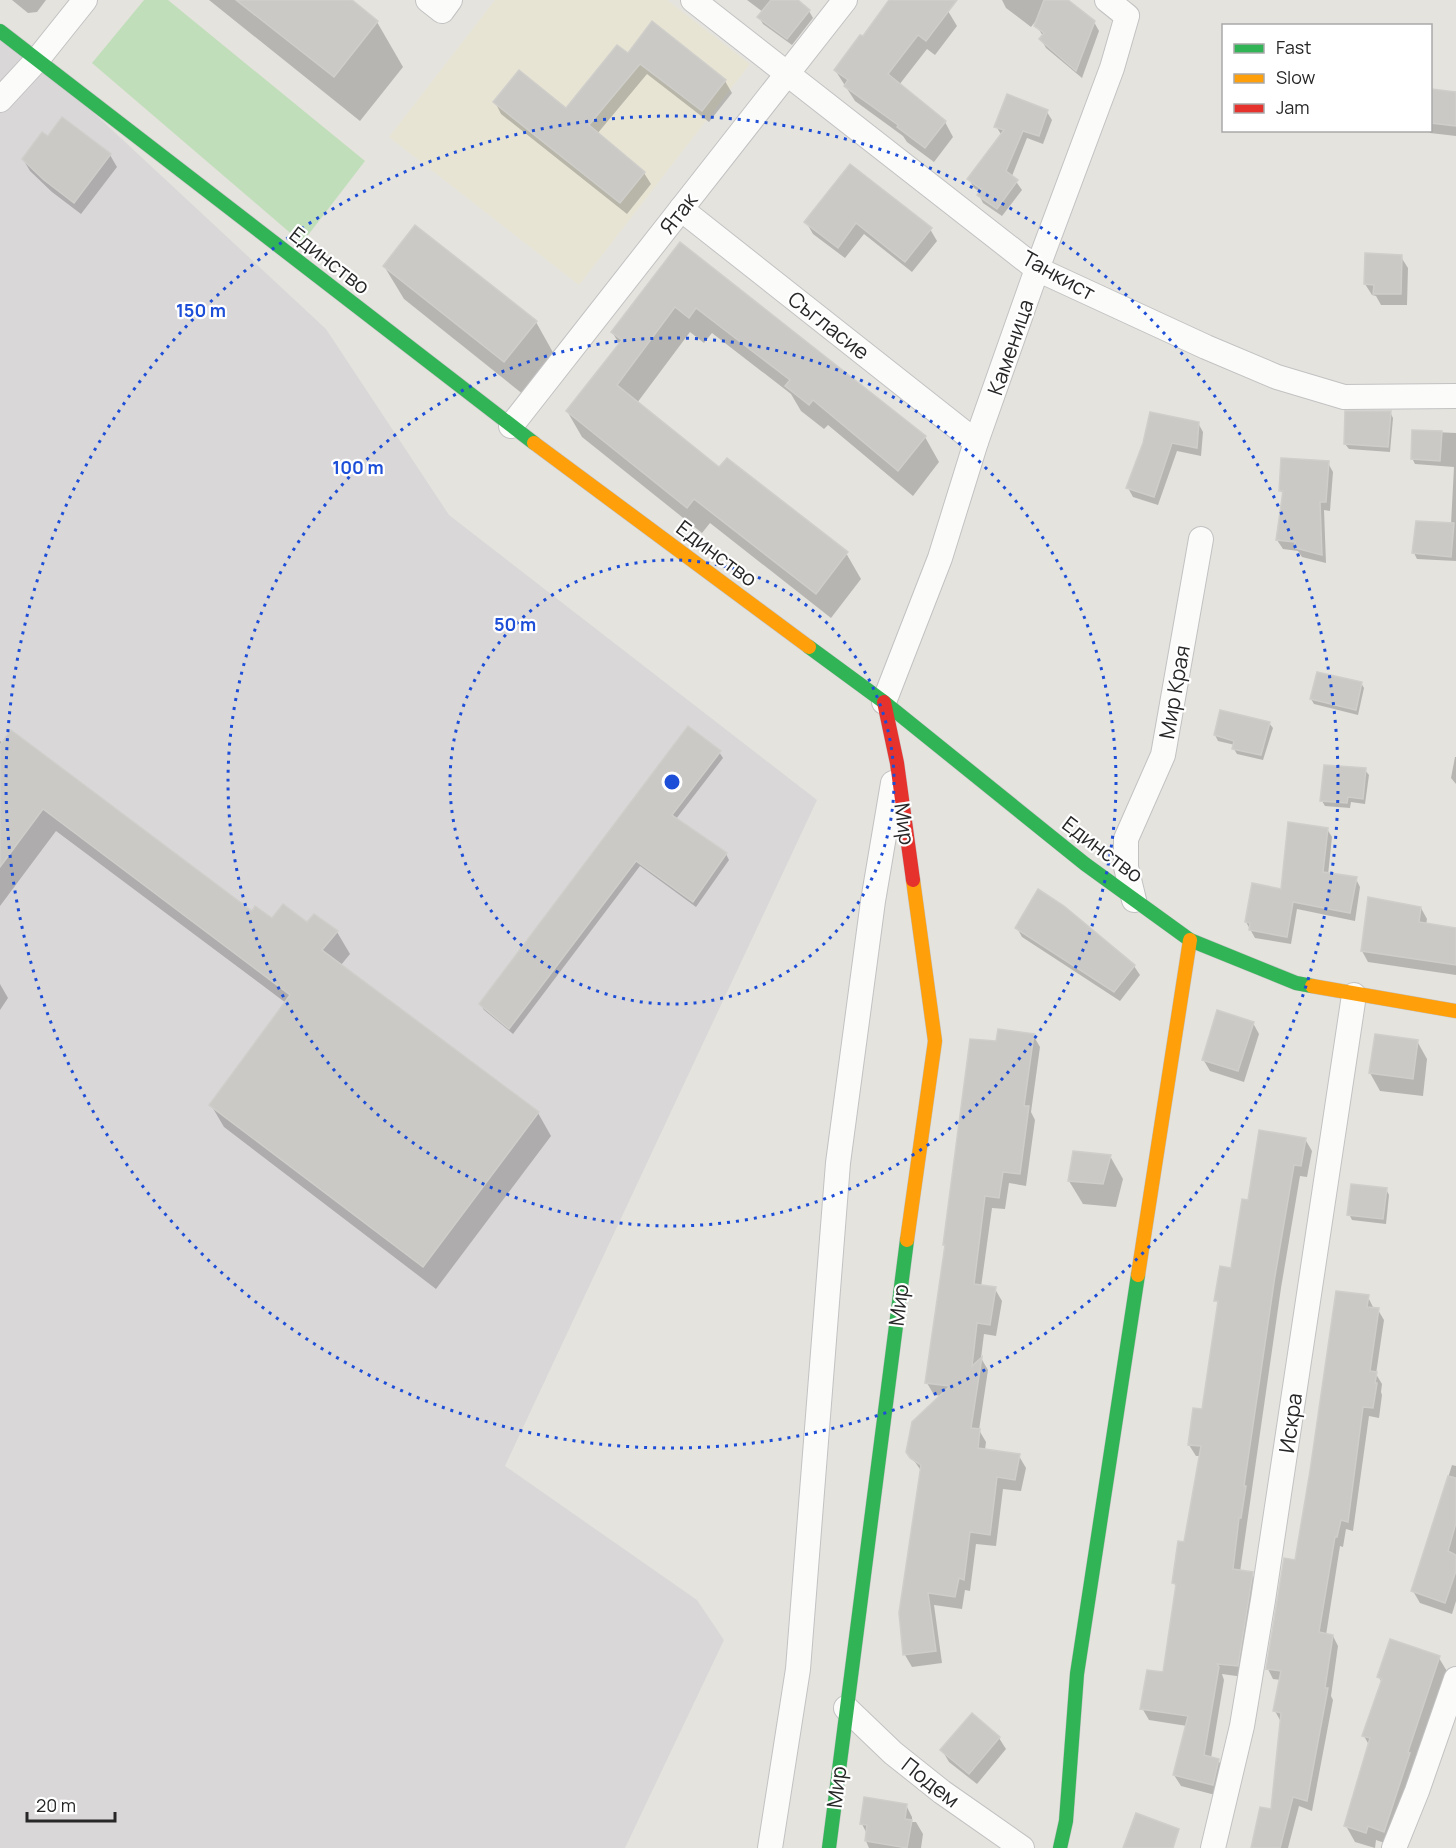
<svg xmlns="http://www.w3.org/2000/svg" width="1456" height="1848" font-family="Manrope,sans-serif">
<rect width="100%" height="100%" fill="#e4e3de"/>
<polygon fill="#dad7d9" points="0,31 37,60 326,329 449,515 817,800 505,1466 697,1600 724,1640 625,1848 0,1848"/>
<polygon fill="#e7e4d4" points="495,0 667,0 750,64 579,285 389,137"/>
<polygon fill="#c1deba" points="144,0 168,0 365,161 302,243 92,63"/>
<g fill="#0003">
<polygon points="12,0 46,0 37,12 28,13"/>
<polygon points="209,0 350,0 377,22 403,67 360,121"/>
<polygon points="747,0 796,0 809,11 813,18 792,45 763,24 759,17 763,12"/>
<polygon points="891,0 934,0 948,11 957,26 935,55 927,49 899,85 945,122 953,137 934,162 907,142 903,136 855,101 835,70 863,38"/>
<polygon points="1002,0 1066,0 1094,22 1099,31 1082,78 1046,48 1041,39 1043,36 1036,25 1038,18 1031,27 1006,8"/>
<polygon points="652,23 725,81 732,93 709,122 647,74 597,134 644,173 651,184 627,214 501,114 495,102 566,110 628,55"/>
<polygon points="1430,90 1456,93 1456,136 1430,133 1429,130 1430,130"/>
<polygon points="1008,96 1047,112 1052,120 1043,144 1027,138 1012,176 1022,190 1002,216 983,203 979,195 980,192 974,188 969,179 1002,136 996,126"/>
<polygon points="63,119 110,155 117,167 81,214 52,192 30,171 23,159 48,139"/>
<polygon points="850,166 930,229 937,241 912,272 864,234 845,258 813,234 806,222"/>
<polygon points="681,244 925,437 939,462 913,496 828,425 824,429 801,411 791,394 712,333 704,343 690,332 637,403 719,469 846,553 861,579 831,618 710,523 702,533 582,437 567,411 620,345 612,332"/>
<polygon points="1401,257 1408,268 1407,305 1381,305 1376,296 1372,295 1365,284"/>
<polygon points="384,266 536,322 555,356 524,395 404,299"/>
<polygon points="1390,412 1393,418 1390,452 1349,449 1345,444"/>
<polygon points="1198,423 1203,432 1201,456 1177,451 1158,505 1133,497 1128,488 1144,443"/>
<polygon points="1414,431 1456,433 1456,561 1417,559 1414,553 1451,524 1454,467 1415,464 1412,458"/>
<polygon points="1328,463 1333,472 1330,511 1324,510 1326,563 1302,557 1298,551 1283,549 1277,540 1284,496 1281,491"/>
<polygon points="1361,683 1364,688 1358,715 1314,704 1311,699"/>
<polygon points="1269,723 1273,728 1263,760 1237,754 1234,749 1235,745 1218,741 1215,735"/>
<polygon points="0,741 252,914 272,920 308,924 337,932 350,954 341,965 538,1113 551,1136 436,1289 224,1127 211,1105 286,1003 56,831 0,906"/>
<polygon points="719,752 723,758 676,819 726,854 729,860 696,907 640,866 513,1034 484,1010 480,1004"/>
<polygon points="1455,757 1456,757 1456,784 1451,778"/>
<polygon points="1365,770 1369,775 1365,804 1351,802 1350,808 1325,806 1322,801"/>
<polygon points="1327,829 1332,837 1328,875 1356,879 1360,887 1355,921 1297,909 1291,944 1255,938 1246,922 1282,890"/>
<polygon points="1421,908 1427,919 1426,925 1456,930 1456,975 1368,962 1362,951"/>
<polygon points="1017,928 1134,966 1140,975 1120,1001 1022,937"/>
<polygon points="0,984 8,998 0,1010"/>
<polygon points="1253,1023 1259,1034 1244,1082 1210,1071 1203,1059"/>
<polygon points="1033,1035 1040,1047 1031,1112 1035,1120 1026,1186 1009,1183 1005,1209 992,1208 981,1287 995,1289 1002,1301 996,1336 984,1334 981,1358 988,1370 979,1430 986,1442 985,1450 1019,1456 1026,1468 1021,1491 1003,1489 996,1546 976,1544 970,1591 965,1590 962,1609 934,1605 942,1663 912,1667 905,1655 922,1472 908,1452 942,1396 934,1395 927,1383 946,1248 945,1245 997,1042"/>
<polygon points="1417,1041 1427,1059 1423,1096 1380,1091 1370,1073"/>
<polygon points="1305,1139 1312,1151 1307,1177 1300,1176 1281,1288 1240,1572 1252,1574 1258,1585 1244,1677 1222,1674 1224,1680 1211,1758 1218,1760 1225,1772 1219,1796 1181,1786 1174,1775 1187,1726 1149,1720 1142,1708 1164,1674 1177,1588 1174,1583 1185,1544 1201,1456 1196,1456 1189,1445 1203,1411 1219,1306 1216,1300 1233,1270 1250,1202"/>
<polygon points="1110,1156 1123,1179 1116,1207 1083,1204 1069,1181"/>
<polygon points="1386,1189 1389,1195 1386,1224 1352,1220 1349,1214"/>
<polygon points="1368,1297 1374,1309 1378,1310 1384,1320 1376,1374 1382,1384 1381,1392 1382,1395 1379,1418 1369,1416 1353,1531 1346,1529 1343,1547 1340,1546 1326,1635 1333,1636 1338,1646 1331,1696 1333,1700 1312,1811 1299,1806 1288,1848 1256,1848 1273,1811 1281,1722 1275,1711 1281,1680 1273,1679 1268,1669"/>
<polygon points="1452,1465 1456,1466 1456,1601 1452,1614 1420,1603 1413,1591"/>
<polygon points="1391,1641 1439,1658 1448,1673 1393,1846 1376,1840 1375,1848 1355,1842 1346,1826 1369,1745 1364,1736 1382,1683 1379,1677"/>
<polygon points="999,1738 1006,1749 977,1784 949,1762 942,1750"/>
<polygon points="906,1805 912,1817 912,1822 916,1822 923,1834 921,1848 869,1848 866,1841 867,1834 862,1824"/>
</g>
<g fill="#cac9c5" stroke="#cfceca" stroke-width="1.5">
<polygon points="236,0 352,0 378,21 334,77"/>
<polygon points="771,0 798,0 810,10 787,39 757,17"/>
<polygon points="889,0 957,0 926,41 918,35 888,74 946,121 925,148 897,127 898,125 844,86 848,80 834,70 860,35 863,36"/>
<polygon points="1044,0 1068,0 1095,21 1076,71 1039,39 1044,33 1034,26"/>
<polygon points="652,21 726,80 702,111 640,64 589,125 645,172 620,203 493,102 519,70 566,108 617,45 628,53"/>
<polygon points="1431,89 1456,92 1456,126 1431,123"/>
<polygon points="1007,94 1048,110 1039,136 1023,131 1006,171 1018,180 997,209 977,195 981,189 967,179 1004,130 994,127"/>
<polygon points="62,117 111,154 74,203 44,180 22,159 42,132 48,136"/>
<polygon points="850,164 932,228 905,262 856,223 838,248 804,222"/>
<polygon points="415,225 537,321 504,362 383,266"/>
<polygon points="680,242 926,436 898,471 813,400 809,405 785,386 790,380 696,308 689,318 675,307 617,385 719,467 727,458 848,552 816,594 694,499 687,508 566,411 622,340 611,332"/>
<polygon points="1365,253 1402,255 1401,294 1373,294 1374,285 1364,284"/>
<polygon points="1345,411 1391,411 1388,447 1344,444"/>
<polygon points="1150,412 1199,422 1197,448 1172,443 1154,497 1126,488 1143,443"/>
<polygon points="1412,430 1442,431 1440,461 1411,459"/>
<polygon points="1281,458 1329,461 1326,502 1320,502 1322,555 1295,548 1295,542 1276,540 1283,491 1279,491"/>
<polygon points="1416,521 1454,523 1451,557 1412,553"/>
<polygon points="1317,672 1362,682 1356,710 1310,699"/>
<polygon points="1220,710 1270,722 1261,755 1232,749 1234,741 1214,735"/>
<polygon points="688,726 721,751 672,815 727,853 693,902 636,861 509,1029 479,1004"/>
<polygon points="11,730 252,911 255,906 272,918 283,904 307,922 314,914 338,931 322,950 539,1112 423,1267 209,1105 290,995 43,809 0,867 0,745"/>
<polygon points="1324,765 1366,768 1363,799 1348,797 1347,803 1320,801"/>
<polygon points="1288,822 1328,828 1323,872 1357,877 1350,913 1293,902 1287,937 1249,930 1250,923 1245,922 1252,883 1281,889"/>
<polygon points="1038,889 1064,906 1135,965 1114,992 1015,928"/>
<polygon points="1368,897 1421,907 1419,922 1456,928 1456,965 1361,951"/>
<polygon points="1217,1010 1254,1022 1238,1071 1202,1060"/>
<polygon points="998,1029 1034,1034 1024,1106 1029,1106 1020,1174 1003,1172 999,1198 985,1196 974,1284 996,1287 990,1325 977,1323 972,1366 982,1357 971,1428 980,1429 978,1448 1020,1454 1015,1480 997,1477 990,1535 970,1532 964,1580 959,1578 955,1597 928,1593 936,1651 903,1655 899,1613 921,1465 910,1458 906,1452 912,1422 950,1386 925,1383 945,1245 943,1245 970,1039 996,1041"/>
<polygon points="1375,1034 1418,1040 1413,1079 1369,1073"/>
<polygon points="1259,1130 1306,1138 1301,1166 1294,1165 1275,1276 1244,1486 1246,1486 1241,1518 1239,1518 1233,1569 1253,1572 1238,1666 1217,1664 1219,1667 1204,1755 1219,1759 1213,1785 1173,1775 1188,1716 1140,1709 1147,1670 1163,1672 1176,1584 1172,1583 1178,1541 1184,1542 1201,1446 1188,1445 1193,1408 1202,1409 1218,1301 1214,1301 1220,1266 1231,1268 1242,1199 1248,1200"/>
<polygon points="1073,1151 1111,1155 1103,1184 1068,1181"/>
<polygon points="1351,1184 1387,1188 1383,1219 1347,1215"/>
<polygon points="1336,1291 1369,1295 1367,1307 1379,1308 1370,1371 1377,1372 1375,1383 1377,1383 1373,1408 1363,1407 1348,1522 1341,1520 1337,1537 1335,1537 1319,1632 1333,1635 1325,1688 1328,1688 1307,1801 1293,1797 1280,1848 1251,1848 1260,1807 1271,1809 1281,1713 1273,1711 1281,1671 1266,1669 1284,1558 1295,1560 1310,1471"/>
<polygon points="1448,1476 1456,1478 1456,1523 1448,1551 1456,1555 1456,1571 1445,1603 1411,1591"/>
<polygon points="1390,1639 1440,1656 1408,1752 1410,1753 1384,1832 1368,1826 1366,1833 1344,1826 1370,1738 1362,1736 1382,1679 1377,1677"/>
<polygon points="972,1713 1000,1737 969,1774 940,1750"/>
<polygon points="864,1797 907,1804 905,1819 912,1820 907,1848 865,1841 867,1825 860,1824"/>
<polygon points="1136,1813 1179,1829 1173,1848 1123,1848"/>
</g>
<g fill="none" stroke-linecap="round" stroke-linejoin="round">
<g stroke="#c3c2c3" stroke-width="26">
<g id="street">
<polyline points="428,0 442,11 450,0"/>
<polyline points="693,0 1037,269 1206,347 1277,377 1344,397 1456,396"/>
<polyline points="0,100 37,60 85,0"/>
<polyline points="681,209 976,442"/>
<polyline points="511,426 845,0"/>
<polyline points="884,702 940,558 976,442 1037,269 1112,68 1127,16 1107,0"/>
<polyline points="1134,900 1126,867 1126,839 1163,755 1201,539"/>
<polyline points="846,1708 893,1753 942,1792 1022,1848"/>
<polyline points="770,1848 798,1669 838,1163 873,901 893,783"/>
<polyline points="1213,1848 1242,1726 1263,1600 1354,995"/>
<polyline points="1394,1848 1417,1791 1456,1679"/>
</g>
</g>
<g stroke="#c3c2c3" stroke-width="15">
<g id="fast">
<polyline points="0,31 534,443"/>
<polyline points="809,647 884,702 1085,864 1190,940 1296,983 1312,986"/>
<polyline points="829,1848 907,1240"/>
<polyline points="1060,1848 1066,1821 1077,1674 1138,1275"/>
</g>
</g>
<g stroke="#c3c2c3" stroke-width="15">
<g id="slow">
<polyline points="534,443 809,647"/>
<polyline points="1312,986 1456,1011"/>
<polyline points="907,1240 935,1041 913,880"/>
<polyline points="1138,1275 1190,940"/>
</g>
</g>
<g stroke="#c3c2c3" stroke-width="15">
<polyline id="jam" points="884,702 897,763 913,880"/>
</g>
<use href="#street" stroke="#fbfbfa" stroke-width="24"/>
<use href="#fast" stroke="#30b455" stroke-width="14"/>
<use href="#slow" stroke="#ff9f0a" stroke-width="14"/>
<use href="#jam" stroke="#e5322d" stroke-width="14"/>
</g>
<g fill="none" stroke="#1d4ed8" stroke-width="3" stroke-dasharray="3 6">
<circle cx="672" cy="782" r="222"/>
<circle cx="672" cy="782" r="444"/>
<circle cx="672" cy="782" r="666"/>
</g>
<g text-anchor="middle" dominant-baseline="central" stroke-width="4.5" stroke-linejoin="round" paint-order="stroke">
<g font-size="21" fill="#272727" stroke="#fff">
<text transform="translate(678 213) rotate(-52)">Ятак</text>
<text transform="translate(330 260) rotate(38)">Единство</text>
<text transform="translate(1059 275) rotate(29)">Танкист</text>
<text transform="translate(829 325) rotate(38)">Съгласие</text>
<text transform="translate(1010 347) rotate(-71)">Каменица</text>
<text transform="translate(717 553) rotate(37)">Единство</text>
<text transform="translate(1174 692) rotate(-80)">Мир Края</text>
<text transform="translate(905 824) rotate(82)">Мир</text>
<text transform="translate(1103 849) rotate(37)">Единство</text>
<text transform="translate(898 1305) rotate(-83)">Мир</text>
<text transform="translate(1290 1423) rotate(-82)">Искра</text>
<text transform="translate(931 1782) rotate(38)">Подем</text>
<text transform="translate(836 1787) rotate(-83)">Мир</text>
</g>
</g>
<circle cx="672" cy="782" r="9" fill="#1d4ed8" stroke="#fff" stroke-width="3"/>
<g font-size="18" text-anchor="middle" font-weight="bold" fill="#1d4ed8" stroke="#fff" stroke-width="4.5" stroke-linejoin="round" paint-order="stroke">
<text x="201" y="317">150 m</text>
<text x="358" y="474">100 m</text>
<text x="515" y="631">50 m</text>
</g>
<rect x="1222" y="24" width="210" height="108" fill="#ffffff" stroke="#a9a9a9" stroke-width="1.5"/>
<rect x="1234" y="44" width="30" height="9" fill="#30b455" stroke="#a9a9a9" stroke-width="1.5"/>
<text x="1276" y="54" font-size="18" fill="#272727">Fast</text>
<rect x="1234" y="74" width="30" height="9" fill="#ff9f0a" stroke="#a9a9a9" stroke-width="1.5"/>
<text x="1276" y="84" font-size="18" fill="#272727">Slow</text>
<rect x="1234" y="104" width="30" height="9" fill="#e5322d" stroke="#a9a9a9" stroke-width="1.5"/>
<text x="1276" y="114" font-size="18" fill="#272727">Jam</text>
<path d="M27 1812v9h88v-9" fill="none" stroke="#272727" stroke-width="3"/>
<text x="36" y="1812" font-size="18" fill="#272727" stroke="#ffffff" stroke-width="4.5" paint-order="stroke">20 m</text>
</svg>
